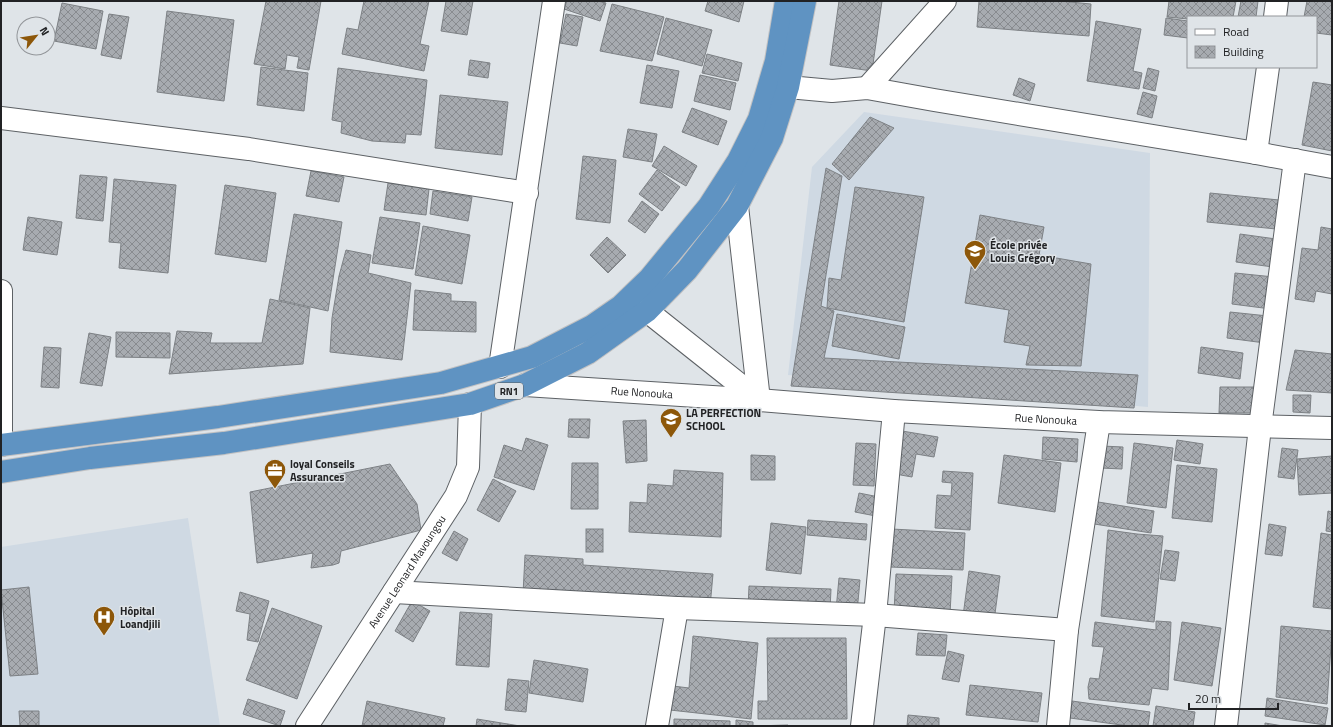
<svg xmlns="http://www.w3.org/2000/svg" width="1333" height="727" font-family="'Titillium Web',sans-serif">
<defs>
<pattern id="building-cross-hatch" width="8" height="8" patternUnits="userSpaceOnUse"><rect width="8" height="8" fill="#a7abb0"/><path d="M0 0l8 8M0 8l8-8" fill="none" stroke="#888b8f"/></pattern>
</defs>
<rect width="100%" height="100%" fill="#dfe4e8"/>
<g fill="#cfd9e3">
<polygon points="864,112 1150,153 1148,407 788,375 812,167"/>
<polygon points="188,518 220,726 1,726 1,547"/>
</g>
<g fill="url(#building-cross-hatch)" stroke="#7d8185">
<polygon points="266,1 321,1 309,70 297,68 299,57 287,55 285,69 254,64"/>
<polygon points="364,1 429,1 420,44 429,46 424,71 342,54 347,28 358,30"/>
<polygon points="446,1 473,1 467,35 441,31"/>
<polygon points="567,1 598,1 606,3 600,21 564,9"/>
<polygon points="708,1 744,1 739,22 705,11"/>
<polygon points="839,1 882,1 872,71 830,65"/>
<polygon points="979,1 1060,1 1091,4 1089,36 977,27"/>
<polygon points="1169,1 1236,1 1233,17 1188,17 1188,19 1167,17"/>
<polygon points="1241,1 1258,1 1256,17 1238,17"/>
<polygon points="1307,1 1332,1 1332,35 1316,33 1316,17 1304,17"/>
<polygon points="62,3 103,11 96,49 54,41"/>
<polygon points="612,4 664,17 652,61 600,51"/>
<polygon points="167,11 234,20 224,101 157,92"/>
<polygon points="109,14 129,17 121,59 101,55"/>
<polygon points="566,14 583,17 577,46 560,43"/>
<polygon points="666,18 712,30 702,66 657,54"/>
<polygon points="1166,18 1188,21 1188,38 1164,35"/>
<polygon points="1096,21 1141,29 1133,71 1142,73 1139,89 1087,81"/>
<polygon points="707,54 742,63 738,81 702,73"/>
<polygon points="470,60 490,63 488,78 468,75"/>
<polygon points="647,65 679,71 672,108 640,103"/>
<polygon points="261,67 308,73 304,111 257,105"/>
<polygon points="338,68 427,80 421,135 406,134 405,143 372,141 341,133 342,122 332,120"/>
<polygon points="1148,68 1159,71 1155,91 1143,88"/>
<polygon points="700,75 736,83 730,110 694,101"/>
<polygon points="1019,78 1035,84 1030,101 1013,95"/>
<polygon points="1313,82 1332,85 1332,151 1302,145"/>
<polygon points="1143,92 1157,96 1152,118 1137,114"/>
<polygon points="440,95 508,102 502,155 435,148"/>
<polygon points="692,108 727,121 718,145 682,132"/>
<polygon points="870,117 894,128 849,180 832,164"/>
<polygon points="628,129 657,134 652,162 623,157"/>
<polygon points="664,146 697,166 686,186 652,166"/>
<polygon points="583,156 616,160 610,223 576,219"/>
<polygon points="826,168 842,176 821,306 834,311 824,358 1138,375 1134,408 791,386"/>
<polygon points="657,170 680,187 662,211 639,194"/>
<polygon points="311,171 344,177 339,202 306,196"/>
<polygon points="80,175 107,177 103,221 76,218"/>
<polygon points="114,179 176,185 168,273 119,268 121,243 109,242"/>
<polygon points="388,183 429,189 426,215 384,210"/>
<polygon points="225,185 276,193 266,262 215,254"/>
<polygon points="855,187 924,197 904,322 827,308 829,278 841,280"/>
<polygon points="433,191 472,197 468,221 430,214"/>
<polygon points="1210,193 1279,200 1276,229 1207,222"/>
<polygon points="642,201 659,214 645,233 628,221"/>
<polygon points="294,214 342,222 328,311 279,300"/>
<polygon points="980,215 1044,227 1039,255 1091,264 1081,366 1026,365 1030,346 1004,342 1009,310 965,303"/>
<polygon points="28,217 62,222 57,255 23,250"/>
<polygon points="380,217 420,223 413,269 372,263"/>
<polygon points="423,226 470,235 462,284 415,275"/>
<polygon points="1321,227 1332,229 1332,294 1316,291 1314,302 1295,299 1302,248 1318,250"/>
<polygon points="1240,234 1276,239 1273,267 1236,262"/>
<polygon points="607,237 626,255 608,273 590,255"/>
<polygon points="346,250 371,255 368,273 411,283 402,360 330,352 332,318 339,276"/>
<polygon points="1235,273 1274,277 1271,309 1232,304"/>
<polygon points="415,290 451,294 451,301 476,302 476,332 413,330"/>
<polygon points="270,299 310,308 303,364 169,374 177,331 212,333 210,343 262,343"/>
<polygon points="1230,312 1268,316 1265,343 1227,338"/>
<polygon points="837,314 905,327 899,359 832,346"/>
<polygon points="116,332 170,333 170,358 116,357"/>
<polygon points="89,333 111,337 102,386 80,383"/>
<polygon points="44,347 61,348 59,388 41,387"/>
<polygon points="1201,347 1243,353 1240,379 1198,373"/>
<polygon points="1295,350 1332,354 1332,393 1286,390"/>
<polygon points="1220,387 1258,387 1258,413 1219,413"/>
<polygon points="1293,395 1311,395 1310,413 1293,412"/>
<polygon points="569,419 590,419 589,438 568,437"/>
<polygon points="646,420 647,461 626,463 623,421"/>
<polygon points="902,431 938,437 934,457 916,454 912,477 895,474"/>
<polygon points="1043,437 1078,439 1077,462 1042,459"/>
<polygon points="526,438 548,445 534,490 494,477 504,445 522,451"/>
<polygon points="1177,440 1203,444 1200,464 1174,460"/>
<polygon points="856,443 876,444 874,486 853,485"/>
<polygon points="1134,443 1173,448 1166,508 1127,503"/>
<polygon points="1102,446 1123,447 1122,469 1101,468"/>
<polygon points="1282,448 1298,450 1294,479 1278,477"/>
<polygon points="751,455 775,456 775,480 751,480"/>
<polygon points="1004,455 1061,463 1055,512 998,503"/>
<polygon points="1332,456 1332,493 1299,495 1297,459"/>
<polygon points="572,463 598,463 598,509 571,509"/>
<polygon points="390,464 417,504 421,530 341,551 339,563 333,565 311,568 313,553 257,563 250,492"/>
<polygon points="1177,465 1217,469 1212,522 1172,518"/>
<polygon points="674,470 723,473 721,537 629,532 630,502 647,503 648,484 673,486"/>
<polygon points="943,471 973,473 970,530 935,528 937,495 951,496 952,483 942,482"/>
<polygon points="493,479 516,491 499,522 477,510"/>
<polygon points="859,493 884,498 881,517 855,512"/>
<polygon points="1092,501 1154,511 1151,533 1088,523"/>
<polygon points="1328,511 1332,512 1332,532 1326,531"/>
<polygon points="808,520 867,524 866,540 807,535"/>
<polygon points="771,523 806,527 801,574 766,570"/>
<polygon points="1269,524 1286,527 1282,556 1265,554"/>
<rect x="586" y="529" width="17" height="23"/>
<polygon points="892,529 965,533 963,570 890,567"/>
<polygon points="1108,530 1137,534 1163,536 1154,622 1101,616"/>
<polygon points="454,531 468,539 457,561 442,553"/>
<polygon points="1321,533 1332,535 1332,609 1313,607"/>
<polygon points="1165,550 1179,552 1175,581 1160,579"/>
<polygon points="525,555 583,559 583,565 713,574 710,607 523,594"/>
<polygon points="969,571 1000,576 994,621 963,616"/>
<polygon points="896,574 952,576 950,614 894,611"/>
<polygon points="839,578 860,580 857,612 836,610"/>
<polygon points="749,586 831,589 830,610 748,608"/>
<polygon points="29,587 38,674 10,676 1,590"/>
<polygon points="240,592 269,601 258,642 247,640 250,614 236,611"/>
<polygon points="412,601 430,611 413,642 395,631"/>
<polygon points="272,608 322,626 297,699 246,680"/>
<polygon points="460,612 492,614 489,667 456,665"/>
<polygon points="1156,621 1171,622 1168,690 1152,688 1149,705 1089,699 1088,687 1090,678 1099,679 1104,647 1092,646 1095,622 1156,630"/>
<polygon points="1182,622 1221,628 1212,686 1174,680"/>
<polygon points="1281,626 1332,631 1327,704 1276,697"/>
<polygon points="918,633 947,635 945,656 916,655"/>
<polygon points="693,636 758,643 751,719 670,710 673,686 689,688"/>
<polygon points="767,638 846,638 847,719 758,719 758,701 768,701"/>
<polygon points="948,651 964,655 959,682 942,679"/>
<polygon points="534,660 588,669 583,702 529,693"/>
<polygon points="508,679 529,681 526,712 505,710"/>
<polygon points="970,685 1042,693 1038,722 966,715"/>
<polygon points="1267,698 1328,708 1325,725 1265,716"/>
<polygon points="248,699 285,711 280,726 243,714"/>
<polygon points="367,701 445,718 443,726 362,726"/>
<polygon points="1072,701 1150,712 1148,726 1129,726 1070,718"/>
<polygon points="1156,706 1195,712 1193,726 1153,726"/>
<polygon points="19,711 39,711 39,726 20,726"/>
<polygon points="908,715 939,718 939,726 907,726"/>
<polygon points="477,719 520,726 476,726"/>
<polygon points="674,719 730,721 730,726 674,726"/>
<polygon points="736,720 753,722 753,726 736,726"/>
<polygon points="1265,723 1283,726 1265,726"/>
<polygon points="788,725 788,726 754,726"/>
</g>
<g fill="none" stroke-linecap="round" stroke-linejoin="round">
<g stroke="#5d6165" stroke-width="24">
<g id="street">
<polyline points="1275,17 1277,1"/>
<polyline points="788,87 832,91 867,88 934,100 1256,153 1332,167"/>
<polyline points="867,88 945,1"/>
<polyline points="1,118 249,149 527,193"/>
<polyline points="1256,153 1268,67"/>
<polyline points="737,206 759,400"/>
<polyline points="1,291 1,445"/>
<polyline points="647,311 759,400"/>
<polyline points="500,367 554,1"/>
<path id="s1" d="M525 385 759 400 894 411 1099 422 1332 428"/>
<polyline points="394,592 677,608 875,615 1067,630"/>
<path id="s2" d="M307 726 456 496 468 467 470 404"/>
<polyline points="657,726 677,608"/>
<polyline points="862,726 875,615 894,411"/>
<polyline points="1058,726 1067,630 1099,422"/>
<polyline points="1226,726 1260,427 1295,160"/>
</g>
</g>
<g stroke="#c1c1c2" stroke-width="24">
<g id="highway">
<polyline points="1,445 218,417 441,383 532,357 592,326 621,306 649,279 709,206 738,161 759,119 776,61 786,1"/>
<polyline points="1,472 90,458 224,443 470,404 525,385 588,353 647,311 687,270 737,206 772,138 788,87 805,1"/>
</g>
</g>
<use href="#street" stroke="#fff" stroke-width="22"/>
<use href="#highway" stroke="#5f93c2" stroke-width="22"/>
</g>
<defs>
<g id="school-pin" transform="scale(1.15)"><path d="M0 17L-7.5 6A9.5 9.5 0 1 1 7.5 6Z" fill="#8d5709" stroke="#dfe4e8"/><path d="M0-5L7-2L0 1L-7-2ZM-4 1L0 2.5L4 1V4Q0 6-4 4Z" fill="#fff"/></g>
<g id="office-pin" transform="scale(1.15)"><path d="M0 17L-7.5 6A9.5 9.5 0 1 1 7.5 6Z" fill="#8d5709" stroke="#dfe4e8"/><path d="M-6-3h4V-5.5h4V-3h4V5H-6ZM-1-4.5V-3h2v-1.5ZM-6 0V1H6V0Z" fill="#fff"/></g>
<g id="hospital-pin" transform="scale(1.15)"><path d="M0 17L-7.5 6A9.5 9.5 0 1 1 7.5 6Z" fill="#8d5709" stroke="#dfe4e8"/><path d="M-5-5h3v3.5h4V-5h3V5h-3V1.5h-4V5h-3Z" fill="#fff"/></g>
</defs>
<g fill-rule="evenodd">
<use href="#school-pin" x="975" y="251"/>
<use href="#school-pin" x="671" y="419"/>
<use href="#office-pin" x="275" y="470"/>
<use href="#hospital-pin" x="104" y="617"/>
</g>
<g text-anchor="middle" dominant-baseline="central" stroke-width="3" stroke-linejoin="round" paint-order="stroke">
<rect fill="#dfe4e8" stroke="#5a5c5f" stroke-width="1" x="495" y="383" width="28" height="16" rx="3"/>
<g font-size="10" font-weight="bold" fill="#212224">
<text x="509" y="391">RN1</text>
</g>
<g font-size="11" font-weight="bold" fill="#212224" stroke="#dfe4e8" text-anchor="start">
<text x="990" y="245">École privée<tspan x="990" dy="13">Louis Grégory</tspan></text>
<text x="686" y="413">LA PERFECTION<tspan x="686" dy="13">SCHOOL</tspan></text>
<text x="290" y="464">loyal Conseils<tspan x="290" dy="13">Assurances</tspan></text>
<text x="120" y="611">Hôpital<tspan x="120" dy="13">Loandjili</tspan></text>
</g>
<g font-size="11" fill="#212224" stroke="#dfe4e8">
<text stroke="none"><textPath href="#s1" startOffset="117">Rue Nonouka</textPath></text>
<text stroke="none"><textPath href="#s1" startOffset="522">Rue Nonouka</textPath></text>
<text stroke="none"><textPath href="#s2" startOffset="184">Avenue Leonard Mavoungou</textPath></text>
</g>
</g>
<rect width="1333" height="727" fill="none" stroke="#212224" stroke-width="4"/>
<rect x="1187" y="16" width="130" height="52" fill="#dfe4e8" stroke="#93969a"/>
<rect x="1195" y="29" width="20" height="6" fill="#ffffff" stroke="#93969a"/>
<text x="1223" y="36" font-size="12" fill="#212224">Road</text>
<rect x="1195" y="46" width="20" height="12" fill="url(#building-cross-hatch)" stroke="#93969a"/>
<text x="1223" y="56" font-size="12" fill="#212224">Building</text>
<g transform="translate(36 36) rotate(60)"><circle r="19" fill="#dfe4e8" stroke="#93969a"/>
<path d="M0-3L7 15L0 10L-7 15Z" fill="#8d5709"/>
<text y="-6" font-size="11" font-weight="bold" text-anchor="middle" fill="#212224">N</text>
</g>
<path d="M1189 703v6h89v-6" fill="none" stroke="#212224" stroke-width="2"/>
<text x="1195" y="703" font-size="12" fill="#212224" stroke="#dfe4e8" stroke-width="3" paint-order="stroke">20 m</text>
</svg>
